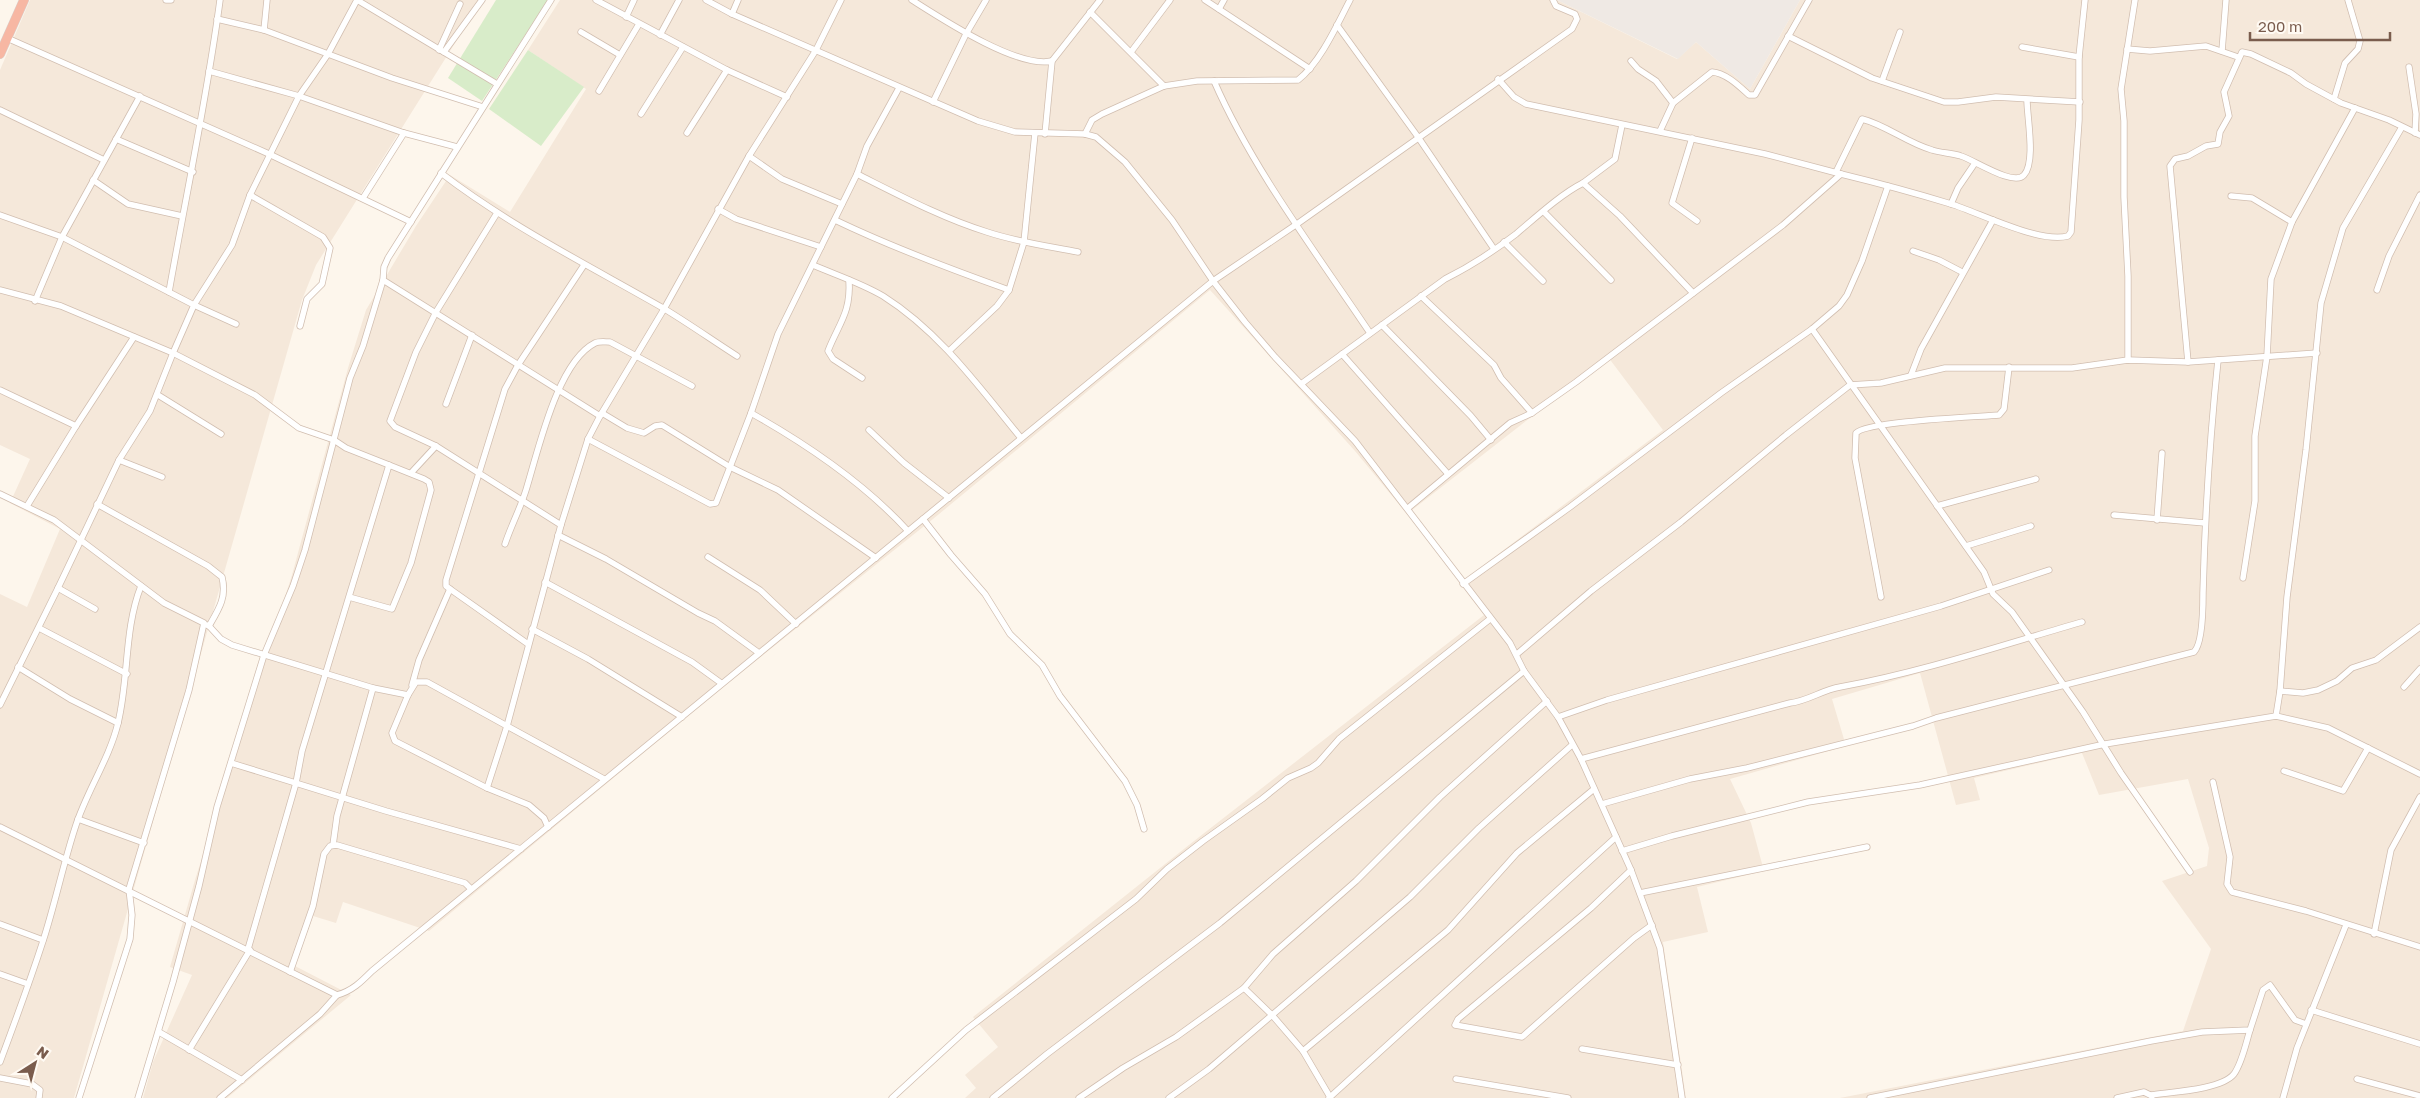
<svg xmlns="http://www.w3.org/2000/svg" width="2420" height="1098" font-family="'Golos Text',sans-serif">
<rect width="100%" height="100%" fill="#fdf6ec"/>
<g fill="#f5e8da">
<polygon points="30,0 482,0 316,265 302,300 74,1098 0,1098 0,594 27,607 60,529 10,503 30,459 0,445 0,70"/>
<polygon points="560,0 1557,0 1677,59 1696,42 1750,89 1800,0 2420,0 2420,1098 1840,1098 2183,1031 2211,949 2162,881 2207,866 2209,848 2188,779 2099,795 2082,753 1974,778 1980,800 1956,805 1920,673 1832,699 1846,746 1730,779 1751,823 1764,871 1697,887 1708,932 1663,942 1686,1098 965,1098 976,1088 965,1075 998,1047 973,1017 1194,841 1484,615 1460,583 1663,430 1608,357 1407,514 1355,451 1210,290 933,519 724,686 429,931 343,902 336,923 313,916 295,966 351,995 227,1098 143,1098 153,1062 192,975 170,967 195,880 292,575 348,368 366,310 416,226 450,175 510,212 586,89 528,50"/>
</g>
<polygon fill="#efe9e4" points="1557,0 1800,0 1750,89 1696,42 1678,59"/>
<g fill="#d8ecc9">
<polygon points="496,0 548,0 482,101 448,78"/>
<polygon points="528,50 584,87 541,146 489,109"/>
</g>
<g fill="none" stroke-linecap="round" stroke-linejoin="round">
<g stroke="#d1beb0" stroke-width="7">
<g id="minor">
<polyline points="166,0 171,0"/>
<polyline points="357,0 497,84"/>
<polyline points="551,0 388,258 384,267 383,280 600,416"/>
<polyline points="596,0 727,70 787,97"/>
<polyline points="706,0 732,14 978,121 1015,132 1085,134 1096,137 1125,162 1172,220 1213,281 1245,322 1275,357 1355,441 1510,643 1524,671 1558,717 1581,759 1631,870 1660,948 1682,1098"/>
<path d="M912 0C942 19 1018 69 1052 61"/>
<polyline points="1205,0 1310,69"/>
<polyline points="1219,9 1224,0"/>
<polyline points="1090,12 1164,86"/>
<polyline points="732,14 738,0"/>
<polyline points="626,17 634,0"/>
<polyline points="217,19 264,30 392,78 483,107"/>
<polyline points="1337,25 1418,137 1494,249"/>
<polyline points="264,30 267,0"/>
<polyline points="581,32 620,55"/>
<polyline points="660,35 679,0"/>
<polyline points="1788,36 1872,78 1944,102 1958,102 1996,97 2080,102"/>
<polyline points="7,38 269,154 411,222"/>
<polyline points="2022,47 2079,57"/>
<polyline points="2127,49 2150,51 2206,46 2238,57"/>
<polyline points="439,50 460,4"/>
<polyline points="2222,51 2226,0"/>
<polyline points="444,52 482,0"/>
<polyline points="1131,52 1170,0"/>
<polyline points="1631,61 1638,69 1656,81 1673,103"/>
<polyline points="2409,67 2416,114 2415,133"/>
<polyline points="209,71 299,96 404,133 457,147"/>
<polyline points="1498,79 1514,97 1526,104 1765,154 1841,174"/>
<path d="M1214 81C1252 168 1317 254 1370 333"/>
<polyline points="1882,81 1900,32"/>
<polyline points="599,91 639,24"/>
<polyline points="2334,99 2345,63 2358,49 2360,41 2348,0"/>
<polyline points="933,102 966,34 986,0"/>
<polyline points="0,110 104,160"/>
<polyline points="641,114 683,47"/>
<polyline points="1622,125 1615,159 1583,183 1620,216 1693,293"/>
<path d="M1660 131 1673 103 1712 72C1726 73 1739 86 1749 95H1755L1809 0"/>
<polyline points="687,133 727,70"/>
<polyline points="1045,134 1052,61 1100,0"/>
<path d="M1085 134 1092 120 1102 114 1164 86 1197 81 1298 80C1320 63 1337 25 1350 0"/>
<polyline points="1692,138 1672,203 1697,221"/>
<polyline points="116,139 193,172"/>
<polyline points="749,156 782,179 842,204"/>
<path d="M1836 172 1862 119C1886 125 1907 143 1932 150 1941 153 1952 153 1961 156 1974 160 2014 187 2024 175 2036 162 2027 117 2027 100"/>
<path d="M441 173C510 226 588 265 663 308 688 323 712 340 737 356"/>
<path d="M857 174C899 195 942 218 987 232 1017 242 1047 246 1078 252"/>
<polyline points="93,180 128,204 182,216"/>
<polyline points="250,195 323,237 330,248 322,284 307,299 300,326"/>
<polyline points="2231,196 2252,198 2292,222"/>
<polyline points="363,198 404,133"/>
<polyline points="1951,204 1958,188 1975,163"/>
<polyline points="718,209 736,219 821,247"/>
<polyline points="1544,212 1611,280"/>
<polyline points="497,213 436,312 416,352 390,421 395,427 436,446 561,525 507,726 604,779"/>
<polyline points="0,215 62,237 194,305 173,353 255,395 299,428 334,440 346,448 389,465"/>
<path d="M835 220C891 247 950 269 1009 290"/>
<polyline points="1504,242 1543,281"/>
<polyline points="1913,251 1939,260 1962,272"/>
<path d="M813 265C836 275 861 283 883 296 940 332 979 387 1021 438"/>
<path d="M849 280C851 313 839 323 828 351L833 359 862 378"/>
<polyline points="0,290 61,306 173,353 150,411 119,460 58,588 0,705"/>
<polyline points="2377,290 2389,256 2420,195"/>
<path d="M169 292C186 195 207 98 220 0"/>
<polyline points="1421,296 1494,365 1501,378 1532,413"/>
<polyline points="35,301 62,237 140,96"/>
<polyline points="236,324 194,305 232,245 250,195 299,96 328,54 357,0"/>
<polyline points="1382,325 1471,416 1491,440"/>
<polyline points="1812,329 1984,572 1993,594 2012,612 2083,712 2121,773 2190,872"/>
<polyline points="949,351 997,306 1009,290 1024,242 1035,133"/>
<polyline points="1342,354 1448,474"/>
<polyline points="2128,360 2128,276 2124,197 2124,121 2121,89 2135,0"/>
<polyline points="2188,362 2170,166 2175,159 2188,156 2206,146 2218,144 2220,132 2229,116 2224,92 2242,52 2251,54 2291,73 2306,84 2341,103 2389,120 2420,135"/>
<polyline points="1911,375 1921,349 1993,220"/>
<path d="M1301 384 1445 279C1469 267 1494 251 1516 234 1535 218 1561 194 1583 183"/>
<polyline points="0,390 76,426 134,337"/>
<polyline points="158,395 221,434"/>
<polyline points="446,404 472,335"/>
<polyline points="602,413 627,428 644,433 655,426 662,425 730,467 778,490 876,558"/>
<path d="M751 413C808 445 864 483 908 531"/>
<polyline points="869,430 904,463 949,498"/>
<polyline points="588,439 710,504 716,503 751,413 778,334 857,174 867,146 899,88"/>
<polyline points="119,460 162,477"/>
<polyline points="411,473 436,446"/>
<polyline points="0,494 54,520 164,603 204,623 189,690 129,889 132,915 130,939 79,1098"/>
<path d="M97 504 208 566 222 577C227 597 219 609 209 626L207 625"/>
<polyline points="27,506 76,426"/>
<polyline points="1937,506 2036,479"/>
<path d="M1408 508 1510 423 1532 413 1576 382 1783 225 1841 174C1878 183 1915 193 1951 204 1980 213 2040 244 2068 236L2071 232 2079 120V57L2085 0"/>
<polyline points="2114,515 2205,523"/>
<polyline points="923,519 951,555 985,594 1010,634 1042,665 1060,696 1125,781 1137,805 1144,829"/>
<polyline points="2157,520 2162,453"/>
<polyline points="561,525 588,439 600,416 664,309 749,156 816,50 841,0"/>
<polyline points="558,535 606,559 698,613 715,621 759,653"/>
<path d="M505 544C511 526 520 509 526 490 538 452 557 362 595 343 599 341 605 342 610 342L692 386"/>
<polyline points="1966,546 2031,526"/>
<polyline points="708,557 760,590 796,624"/>
<polyline points="2243,578 2255,501 2255,436 2267,356 2271,279 2292,222 2355,108"/>
<polyline points="545,582 692,662 721,683"/>
<polyline points="1463,584 1570,507 1721,393 1812,329 1839,306 1847,295 1862,261 1888,186"/>
<polyline points="58,588 95,609"/>
<path d="M1881 597 1855 458 1856 433C1867 421 1976 417 1999 415L2004 409 2009 367"/>
<polyline points="209,626 221,639 232,645 373,688 408,695 416,682 427,682 507,726 487,788"/>
<polyline points="39,628 127,674"/>
<polyline points="532,629 588,659 682,717"/>
<polyline points="528,644 450,589 446,586 446,580 505,389 518,365 584,265"/>
<polyline points="1517,654 1591,591 1681,522 1786,435 1850,385 1881,383 1945,368 2072,368 2128,360 2188,362 2317,353"/>
<polyline points="18,667 70,699 118,723"/>
<polyline points="412,685 419,660 450,589"/>
<polyline points="2404,687 2420,669"/>
<polyline points="2280,691 2303,693 2318,690 2337,681 2352,668 2376,660 2420,627"/>
<polyline points="408,695 392,733 395,741 487,788 529,805 544,818 548,827"/>
<polyline points="2276,716 2280,691 2287,597 2306,450 2321,303 2343,228 2402,127"/>
<polyline points="1558,717 1607,700 1941,606 2049,570"/>
<path d="M1581 759 1790 703C1808 701 1822 690 1840 687 1922 672 2002 645 2082 622"/>
<polyline points="231,763 386,811 521,849"/>
<polyline points="2284,771 2343,791 2368,748"/>
<polyline points="2213,782 2230,857 2227,884 2232,892 2306,911 2420,947"/>
<path d="M1602 804 1690 779 1747 768 1913 726 1936 718 2194 652C2203 643 2203 606 2203 593 2205 515 2210 437 2218 360"/>
<polyline points="78,819 144,843"/>
<path d="M0 827 337 995C352 991 361 982 372 971L1213 281 1297 224 1572 29 1577 19 1575 14 1556 6 1553 0"/>
<polyline points="333,845 337,816 373,688"/>
<polyline points="1622,851 1672,836 1808,802 1920,785 2105,744 2276,716 2328,728 2420,774"/>
<polyline points="1631,870 1591,908 1458,1019 1455,1025 1522,1037 1634,938 1652,925"/>
<polyline points="1640,893 1867,847"/>
<polyline points="0,924 43,940"/>
<polyline points="2374,934 2391,850 2420,797"/>
<polyline points="248,949 296,783 302,751 389,465 424,479 429,482 431,490 411,563 392,609 349,597"/>
<polyline points="290,972 313,906 324,854 330,846 337,845 465,883 471,889"/>
<polyline points="0,974 28,984"/>
<polyline points="2311,1010 2420,1044"/>
<polyline points="159,1032 242,1080"/>
<polyline points="1582,1049 1678,1065"/>
<polyline points="189,1050 250,950"/>
<polyline points="1303,1051 1272,1015 1244,988 1273,954 1356,881 1440,797 1547,701"/>
<path d="M0 1062C15 1022 30 981 43 941 55 904 63 865 75 828 86 792 109 760 118 723 129 678 124 629 141 586"/>
<polyline points="0,1078 32,1084 40,1090 39,1098"/>
<polyline points="1456,1079 1568,1098"/>
<polyline points="2357,1079 2420,1096"/>
<path d="M2151 1095C2171 1092 2221 1090 2234 1074 2242 1063 2246 1043 2250 1030"/>
<polyline points="1330,1097 1303,1051 1448,930 1517,853 1594,789"/>
<polyline points="138,1098 173,982 199,886 217,807 264,655 293,586 305,550 350,378 363,346 383,280"/>
<polyline points="220,1098 320,1014 337,995"/>
<polyline points="892,1098 966,1030 1136,899 1167,869 1203,841 1262,799 1288,778 1311,768 1318,763 1339,739 1490,619"/>
<polyline points="993,1098 1047,1054 1220,923 1524,671"/>
<polyline points="1079,1098 1123,1068 1176,1037 1244,988"/>
<polyline points="1169,1098 1209,1069 1410,897 1479,828 1572,745"/>
<polyline points="1329,1098 1616,837"/>
<polyline points="1870,1098 2151,1041 2202,1032 2250,1030 2263,990 2270,985 2295,1020 2306,1024"/>
<polyline points="2117,1098 2144,1092 2152,1096"/>
<polyline points="2283,1098 2297,1048 2346,925"/>
</g>
</g>
<g stroke="#dad1cd" stroke-width="10">
<polyline id="highway" points="0,54 24,0"/>
</g>
<use href="#minor" stroke="#fff" stroke-width="5.5"/>
<use href="#highway" stroke="#f7b7a3" stroke-width="9"/>
</g>
<g transform="translate(35 1063) rotate(36)" stroke="#fffaf3" stroke-width="4" paint-order="stroke">
<path d="M0-4L9 19L0 12L-9 19Z" fill="#7a5c4d"/>
<text y="-8" font-size="14" font-weight="bold" text-anchor="middle" fill="#7a5c4d">N</text>
</g>
<path d="M2250 32v8h140v-8" fill="none" stroke="#7a5c4d" stroke-width="2.5"/>
<text x="2258" y="32" font-size="15" fill="#7a5c4d" stroke="#fffaf3" stroke-width="4" paint-order="stroke">200 m</text>
</svg>
